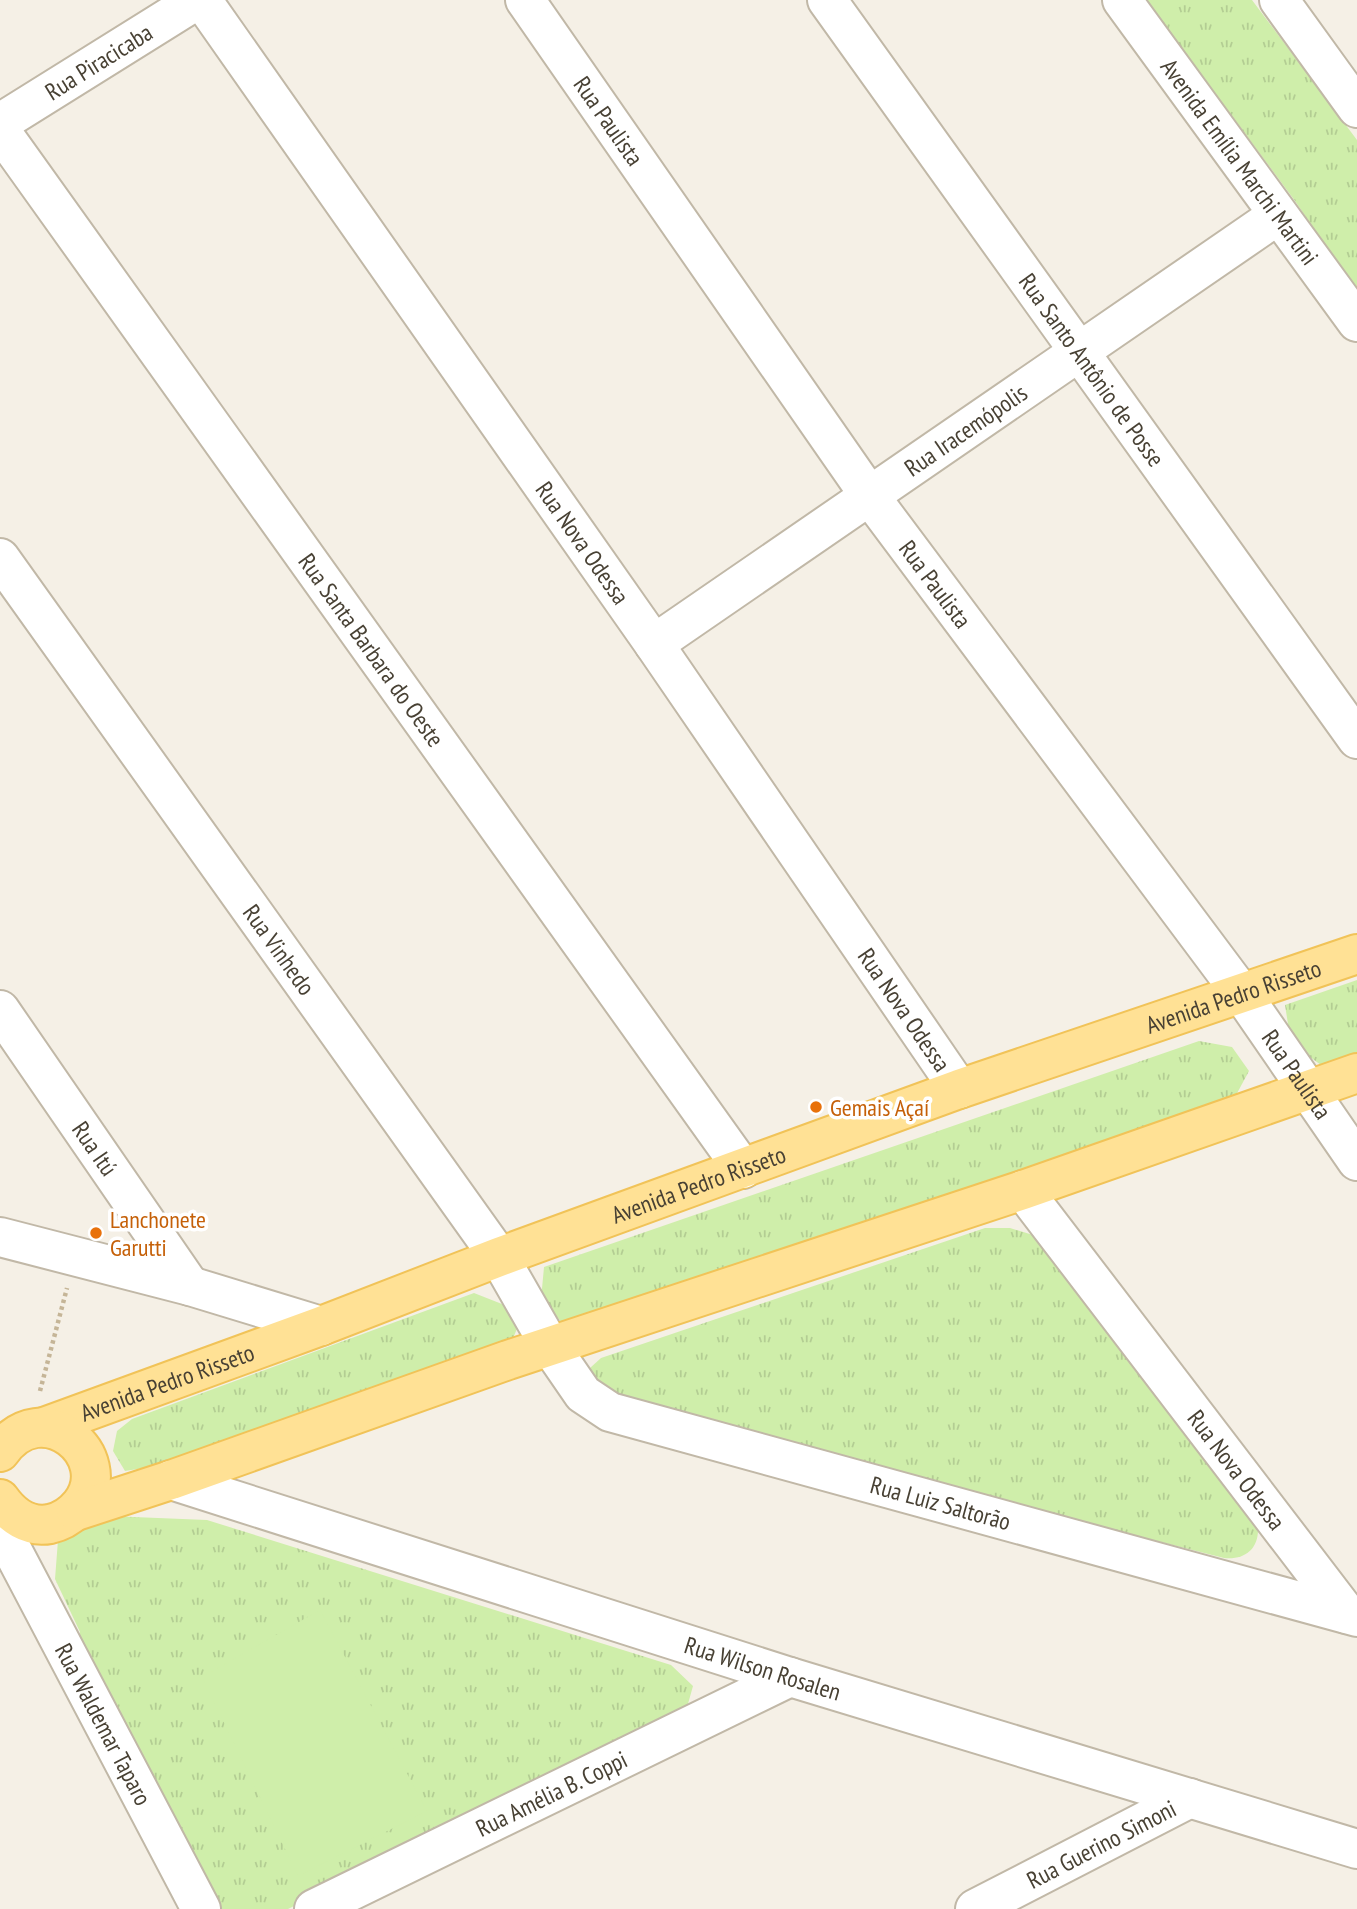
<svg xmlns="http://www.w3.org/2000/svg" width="1357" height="1909" font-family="'PT Sans Narrow',sans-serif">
<defs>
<pattern id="grass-tufts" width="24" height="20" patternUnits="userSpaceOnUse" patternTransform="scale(1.75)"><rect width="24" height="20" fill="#cfeeaa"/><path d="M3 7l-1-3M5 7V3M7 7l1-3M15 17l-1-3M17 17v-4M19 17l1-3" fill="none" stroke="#b3cd93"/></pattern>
</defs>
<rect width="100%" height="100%" fill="#f5f0e6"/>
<g fill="url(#grass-tufts)">
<polygon points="1146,0 1252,0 1357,140 1357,292 1295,201"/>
<polygon points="1357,980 1357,1057 1325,1068 1291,1043 1285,1005"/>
<polygon points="1199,1041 1232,1047 1249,1071 1235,1097 851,1232 564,1325 541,1299 544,1267"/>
<path d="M985 1228H1010L1033 1235 1258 1527C1259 1549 1245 1560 1224 1558L600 1400 587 1375 590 1368 601 1358Z"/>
<polygon points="474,1293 507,1306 520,1321 510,1346 163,1465 125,1471 113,1451 117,1431 132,1419"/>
<polygon points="109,1516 207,1520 671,1665 693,1686 686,1711 288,1909 215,1909 78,1645 80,1632 55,1579 58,1540"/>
</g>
<polygon fill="#cfeeaa" points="320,1610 427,1811 298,1876 202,1677"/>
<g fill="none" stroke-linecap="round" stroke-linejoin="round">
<g stroke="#c1b8a7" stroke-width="42">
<g id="minor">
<path id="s1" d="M202 0 654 644 959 1089"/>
<path id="s2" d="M525 0 869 495 1242 994 1357 1161"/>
<path id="s3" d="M827 0 1357 739"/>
<path id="s4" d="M1122 0 1357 322"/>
<polyline points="1279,0 1357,108"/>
<path id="s5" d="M0 123 197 0"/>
<path id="s6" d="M0 130 743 1169"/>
<path id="s7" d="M0 558 499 1257 550 1346 583 1394 610 1412 1357 1617"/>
<path id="s8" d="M654 644 1278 215"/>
<path id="s9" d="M0 1010 190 1286"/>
<path id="s10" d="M1023 1190 1347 1614"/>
<polyline points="0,1237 190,1286 321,1326"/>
<path id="s11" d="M171 1480 790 1677 1357 1849"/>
<path id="s12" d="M7 1540 201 1909"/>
<path id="s13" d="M314 1909 790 1677"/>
<path id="s14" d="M975 1909 1190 1798"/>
</g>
</g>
<g stroke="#f1c358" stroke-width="42">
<g id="major">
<path id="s15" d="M44 1427 321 1326 499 1257 959 1089 1357 954"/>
<path d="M0 1452C42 1392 118 1456 81 1504 73 1514 63 1521 50 1524 29 1528 12 1516 0 1499"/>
<polyline points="76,1511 171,1480 508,1360 1023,1190 1357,1073"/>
</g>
</g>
<polyline stroke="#c5b597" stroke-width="4.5" stroke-dasharray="3.5 3.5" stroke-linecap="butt" points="40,1391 67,1288"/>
<use href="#minor" stroke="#fff" stroke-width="38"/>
<use href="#major" stroke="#ffe195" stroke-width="38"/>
</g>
<g fill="#e8710a" stroke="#fff" stroke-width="2.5">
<circle cx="816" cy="1107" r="7"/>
<circle cx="96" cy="1233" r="7"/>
</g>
<g text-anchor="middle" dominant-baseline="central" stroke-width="7" stroke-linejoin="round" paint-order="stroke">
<g font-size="24" fill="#484134" stroke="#fff">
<text stroke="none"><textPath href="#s5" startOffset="116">Rua Piracicaba</textPath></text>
<text stroke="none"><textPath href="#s2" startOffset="147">Rua Paulista</textPath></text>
<text stroke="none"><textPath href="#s4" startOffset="200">Avenida Emília Marchi Martini</textPath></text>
<text stroke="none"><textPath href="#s3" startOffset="455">Rua Santo Antônio de Posse</textPath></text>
<text stroke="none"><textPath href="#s8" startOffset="378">Rua Iracemópolis</textPath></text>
<text stroke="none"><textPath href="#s1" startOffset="663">Rua Nova Odessa</textPath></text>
<text stroke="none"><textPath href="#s2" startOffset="714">Rua Paulista</textPath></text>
<text stroke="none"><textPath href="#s6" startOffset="639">Rua Santa Barbara do Oeste</textPath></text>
<text stroke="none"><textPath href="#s7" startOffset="481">Rua Vinhedo</textPath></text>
<text stroke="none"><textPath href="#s15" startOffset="1265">Avenida Pedro Risseto</textPath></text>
<text stroke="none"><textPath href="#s1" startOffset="1230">Rua Nova Odessa</textPath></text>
<text stroke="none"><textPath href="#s2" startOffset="1323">Rua Paulista</textPath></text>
<text stroke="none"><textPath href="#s9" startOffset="168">Rua Itú</textPath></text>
<text stroke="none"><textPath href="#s15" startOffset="698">Avenida Pedro Risseto</textPath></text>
<text stroke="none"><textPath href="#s15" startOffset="131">Avenida Pedro Risseto</textPath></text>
<text stroke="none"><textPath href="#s10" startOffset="352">Rua Nova Odessa</textPath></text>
<text stroke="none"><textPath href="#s7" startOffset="1395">Rua Luiz Saltorão</textPath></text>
<text stroke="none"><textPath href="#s11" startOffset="621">Rua Wilson Rosalen</textPath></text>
<text stroke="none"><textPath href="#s12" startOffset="208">Rua Waldemar Taparo</textPath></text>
<text stroke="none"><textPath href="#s13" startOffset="264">Rua Amélia B. Coppi</textPath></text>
<text stroke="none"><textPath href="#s14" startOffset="142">Rua Guerino Simoni</textPath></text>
</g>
<g font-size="24" fill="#c56008" stroke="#fff" text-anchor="start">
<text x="830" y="1107">Gemais Açaí</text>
<text x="110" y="1219">Lanchonete<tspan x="110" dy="28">Garutti</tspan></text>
</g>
</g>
</svg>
